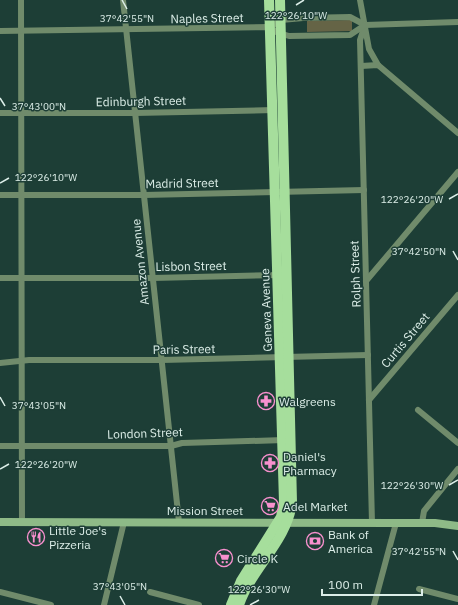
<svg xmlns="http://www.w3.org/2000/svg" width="458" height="605" font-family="'IBM Plex Sans',sans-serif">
<rect width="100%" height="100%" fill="#1d3e36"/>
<polygon fill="#656446" points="352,20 352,31 307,32 307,21"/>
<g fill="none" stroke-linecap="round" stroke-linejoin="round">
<g stroke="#708b6b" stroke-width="6">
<polyline points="21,0 22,522"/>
<polyline points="123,0 179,522"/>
<polyline points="360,0 369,49 378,65"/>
<polyline points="365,25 360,40 361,79 372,523"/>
<polyline points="270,27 281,20 303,18 350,17 365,25 458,22"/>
<polyline points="0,31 270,27 276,32 289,36 350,35 365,25"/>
<polyline points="361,66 378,65 458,133"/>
<polyline points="0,113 135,113 274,110"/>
<polyline points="0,195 144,195 364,190"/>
<polyline points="0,278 153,278 280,275"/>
<polyline points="366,281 458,172"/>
<polyline points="0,363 29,360 162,360 368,355"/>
<polyline points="369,400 458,295"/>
<polyline points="418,410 458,443"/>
<polyline points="0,446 171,446 182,443 284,440"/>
<polyline points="422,523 424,511 458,469"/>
<polyline points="419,589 458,599"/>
<polyline points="0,592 51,605"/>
<polyline points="150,592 199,605"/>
<polyline points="104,605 124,522"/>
<polyline points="374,605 396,523"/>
</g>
<polyline stroke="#8eba87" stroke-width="8" points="0,522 396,523 435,523 458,526"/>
<g stroke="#a6de9c" stroke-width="10">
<polyline points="231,605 241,581 281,517 284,502 269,0"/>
<path d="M239 605C251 569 288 540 292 502L280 0"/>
</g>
</g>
<path fill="none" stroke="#dceee8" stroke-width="1.5" d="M122 0 127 9M296 5 304 0M0 98 5 106M0 183 9 178M449 199 458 194M453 251 458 260M0 397 5 406M0 469 9 464M449 485 458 480M453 551 458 560M120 596 125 605M250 605 259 600"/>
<defs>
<g id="pharmacy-ring" transform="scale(0.9)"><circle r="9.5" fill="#1d3e36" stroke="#f790ce" stroke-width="1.5"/><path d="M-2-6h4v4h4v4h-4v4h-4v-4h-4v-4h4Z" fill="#f790ce"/></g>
<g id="supermarket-ring" transform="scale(0.9)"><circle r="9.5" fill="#1d3e36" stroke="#f790ce" stroke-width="1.5"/><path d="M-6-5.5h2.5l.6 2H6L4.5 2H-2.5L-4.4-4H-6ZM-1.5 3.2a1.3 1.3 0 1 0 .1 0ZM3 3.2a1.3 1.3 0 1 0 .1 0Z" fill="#f790ce"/></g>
<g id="restaurant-ring" transform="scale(0.9)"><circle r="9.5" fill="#1d3e36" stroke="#f790ce" stroke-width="1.5"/><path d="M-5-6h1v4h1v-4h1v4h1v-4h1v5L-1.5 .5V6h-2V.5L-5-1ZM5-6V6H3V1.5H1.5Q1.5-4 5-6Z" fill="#f790ce"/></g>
<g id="bank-ring" transform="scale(0.9)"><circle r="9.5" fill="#1d3e36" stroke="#f790ce" stroke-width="1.5"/><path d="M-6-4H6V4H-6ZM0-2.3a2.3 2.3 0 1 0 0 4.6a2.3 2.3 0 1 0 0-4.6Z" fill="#f790ce"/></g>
</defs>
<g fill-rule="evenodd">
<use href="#pharmacy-ring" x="266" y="401"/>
<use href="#pharmacy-ring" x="270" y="463"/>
<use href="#supermarket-ring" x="270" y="506"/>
<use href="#restaurant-ring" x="36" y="537"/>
<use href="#bank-ring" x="315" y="541"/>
<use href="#supermarket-ring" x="224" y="558"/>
</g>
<g text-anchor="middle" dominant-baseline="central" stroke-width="3" stroke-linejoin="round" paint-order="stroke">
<g font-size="12" fill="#dceee8" stroke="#1d3e36">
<text transform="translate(207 18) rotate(-1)">Naples Street</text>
<text transform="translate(141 101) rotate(-1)">Edinburgh Street</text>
<text transform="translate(182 183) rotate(-1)">Madrid Street</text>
<text transform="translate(140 262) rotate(-96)">Amazon Avenue</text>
<text transform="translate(191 266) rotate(-1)">Lisbon Street</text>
<text transform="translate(355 274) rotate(-92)">Rolph Street</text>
<text transform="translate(266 310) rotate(-92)">Geneva Avenue</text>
<text transform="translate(405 340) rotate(-50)">Curtis Street</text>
<text transform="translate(184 349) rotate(-1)">Paris Street</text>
<text transform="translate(145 433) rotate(-2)">London Street</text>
<text x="205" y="510">Mission Street</text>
</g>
<g font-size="12" fill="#dceee8" stroke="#1d3e36" text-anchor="start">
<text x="279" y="401">Walgreens</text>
<text x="283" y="456">Daniel's<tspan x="283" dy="14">Pharmacy</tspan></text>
<text x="283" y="506">Adel Market</text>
<text x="49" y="530">Little Joe's<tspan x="49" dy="14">Pizzeria</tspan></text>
<text x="328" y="534">Bank of<tspan x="328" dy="14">America</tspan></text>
<text x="237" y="558">Circle K</text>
</g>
</g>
<g font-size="10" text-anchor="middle" fill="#dceee8" stroke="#1d3e36" stroke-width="3" stroke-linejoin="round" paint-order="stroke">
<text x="296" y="19">122°26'10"W</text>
<text x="127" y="22">37°42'55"N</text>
<text x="39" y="110">37°43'00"N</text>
<text x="46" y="181">122°26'10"W</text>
<text x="412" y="203">122°26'20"W</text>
<text x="419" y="255">37°42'50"N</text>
<text x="39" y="409">37°43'05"N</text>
<text x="46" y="468">122°26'20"W</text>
<text x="412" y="489">122°26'30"W</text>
<text x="419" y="555">37°42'55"N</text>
<text x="120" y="590">37°43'05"N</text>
<text x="259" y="593">122°26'30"W</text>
</g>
<path d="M322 589v6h100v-6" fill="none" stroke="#dceee8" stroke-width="2"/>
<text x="328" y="589" font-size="12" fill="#dceee8" stroke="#1d3e36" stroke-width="3" paint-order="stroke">100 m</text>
</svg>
